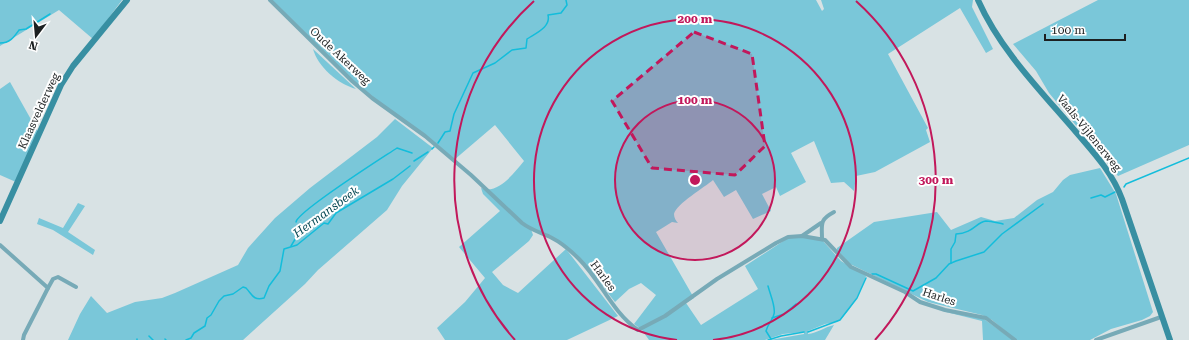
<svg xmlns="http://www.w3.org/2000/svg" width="1189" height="340" font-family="'Roboto Serif',serif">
<rect width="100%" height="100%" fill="#d8e2e4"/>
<g fill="#7ac7d9">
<polygon points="0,0 122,0 93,39 59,10 0,46"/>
<path d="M272 0H816L822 11 824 9 821 0H973L972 7 993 49 986 53 960 8 888 54 928 128 926 130 930 142 875 172 856 176 854 191 844 182 831 183 814 141 791 153 806 182 780 196 776 187 762 194 771 211 753 219 736 190 724 197 713 180C705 187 676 204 674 214 674 218 676 221 678 223L672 222 656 232 694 298 686 303 701 325 758 289 745 266 788 238 803 237 823 241 841 261 866 276C861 292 849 314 836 323L837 322 825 324 808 331V334C817 333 825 327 834 325L825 340H770L804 334V332L783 334 765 340H649L642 330 634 324 656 295 641 283 629 289 615 302C593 274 568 236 531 229L533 235 529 241 492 272 503 285 518 293 566 249 618 316 567 340H445L437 328 465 302 485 278 459 247 500 211 483 194 481 188C498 195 514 173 524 161L495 125 454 160 359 86Z"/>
<polygon points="1098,0 1189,0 1189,145 1118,176 1049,93 1036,71 1013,44"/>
<path d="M313 49 356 89C338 84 318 67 313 49Z"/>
<polygon points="10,82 38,132 16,182 0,175 0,89"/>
<polygon points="395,119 433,148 402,186 387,210 318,270 305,284 243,340 68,340 80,314 91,296 107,313 135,302 162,298 175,293 238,265 248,248 275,218 310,188 377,137"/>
<polygon points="1100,168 1116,194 1153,312 1150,316 1142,320 1111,329 1090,340 1016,340 992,320 982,315 928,302 850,264 837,250 837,248 874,222 937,212 951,230 981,217 995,221 1014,218 1037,200 1053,192 1063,180 1070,175"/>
<polygon points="78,203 85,206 68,232 95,250 93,255 53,230 37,224 39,218 63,228"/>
<polygon points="942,311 984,319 1013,340 983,340 982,321"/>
</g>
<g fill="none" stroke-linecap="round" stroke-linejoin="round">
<g stroke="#13bddb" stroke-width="1.5">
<path d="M0 43C10 43 14 37 19 30L26 29 50 14"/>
<path d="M438 143 445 132 450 131 454 114 473 73 495 63 512 50 526 48 527 39C536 33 551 27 548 15L561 13 567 5 566 0"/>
<polyline points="432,149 434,147"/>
<polyline points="414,161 428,152"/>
<polyline points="1124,187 1126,184 1189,158"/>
<polyline points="1091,198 1101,195 1105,197 1115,192"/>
<path d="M296 222C298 211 382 158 397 148L412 153"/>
<polyline points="291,246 297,236"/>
<path d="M951 263V249L955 242 956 234C974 233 976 222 986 221 991 221 998 223 1003 224"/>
<polyline points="872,274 876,274 913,291 936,278 949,264 956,261 984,252 1002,234 1043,204"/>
<path d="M768 286C770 294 776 307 774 314 773 320 768 323 766 331L771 339"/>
<polyline points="772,318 784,314 796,304"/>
<polyline points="808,332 840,320 857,298 866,278"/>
<polyline points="149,336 153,340"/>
<polyline points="137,339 137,340"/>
<polyline points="165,339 166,340"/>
<path d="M186 340 191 338 194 333 205 326 207 318 211 315 219 301 224 296 233 294 243 287 246 288C252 294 253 301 264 298L269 286 280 271 284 249 297 245 324 223 328 224 336 213 393 179 410 166"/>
<polyline points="768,340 781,336 804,332"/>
</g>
<g stroke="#77aab7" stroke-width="4">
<path d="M270 0 352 81 372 98 425 136 471 175 522 223C531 230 542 233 552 238 562 243 571 251 579 259 601 281 612 312 638 330L665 316 717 279 776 243 788 237 802 236 825 240 851 267 905 292 920 302 945 310 986 318 1015 340"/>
<polyline points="802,236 821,223"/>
<path d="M822 239C822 224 819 220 834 212"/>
<polyline points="0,245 48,288 53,279 58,277 76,287"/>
<polyline points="23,340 24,335 48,288"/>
<polyline points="1096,340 1161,317"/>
</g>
<g stroke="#388fa2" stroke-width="6">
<path d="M978 0C1000 50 1041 91 1076 132 1094 153 1112 172 1122 199L1170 340"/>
<polyline points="0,221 61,85 73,66 127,0"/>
</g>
</g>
<path fill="#c2185b" fill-opacity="0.2" stroke="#c2185b" stroke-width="3" stroke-dasharray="8 5" stroke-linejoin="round" d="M694 32 752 54 765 146 735 175 652 168 612 101Z"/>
<circle cx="695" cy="180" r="80" fill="#c2185b" fill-opacity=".12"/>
<g fill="none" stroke="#c2185b" stroke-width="2">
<circle cx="695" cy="180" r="80"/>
<path d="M677 340A161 161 0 1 1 713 340"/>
<path d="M515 340A241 241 0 0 1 534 1M856 1A241 241 0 0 1 875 340"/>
</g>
<g text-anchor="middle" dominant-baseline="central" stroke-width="4" stroke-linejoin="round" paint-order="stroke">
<g font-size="11" fill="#1c2021" stroke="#fff">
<text transform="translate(340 56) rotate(43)">Oude Akerweg</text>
<text transform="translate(39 111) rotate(-65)">Klaasvelderweg</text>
<text transform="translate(1089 133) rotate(51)">Vaals-Vijlenerweg</text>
<text transform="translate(603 276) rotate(54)">Harles</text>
<text transform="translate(939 297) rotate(18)">Harles</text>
</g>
<g font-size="12" font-style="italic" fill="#054854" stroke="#fff">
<text transform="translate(326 212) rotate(-36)">Hermansbeek</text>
</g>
</g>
<circle cx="695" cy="180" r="6" fill="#c2185b" stroke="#fff" stroke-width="2"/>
<g font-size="12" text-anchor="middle" font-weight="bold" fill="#c2185b" stroke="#fff" stroke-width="4" stroke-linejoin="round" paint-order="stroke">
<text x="695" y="23">200 m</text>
<text x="695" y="104">100 m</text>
<text x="936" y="184">300 m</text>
</g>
<g transform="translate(36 36) rotate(196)" stroke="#ffffff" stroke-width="3" paint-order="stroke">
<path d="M0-3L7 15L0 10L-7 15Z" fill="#1c2021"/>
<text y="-6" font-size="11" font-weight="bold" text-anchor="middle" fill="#1c2021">N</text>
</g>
<path d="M1045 34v6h80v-6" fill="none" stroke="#1c2021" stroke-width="2"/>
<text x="1051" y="34" font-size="12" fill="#1c2021" stroke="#ffffff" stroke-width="3" paint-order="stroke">100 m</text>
</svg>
